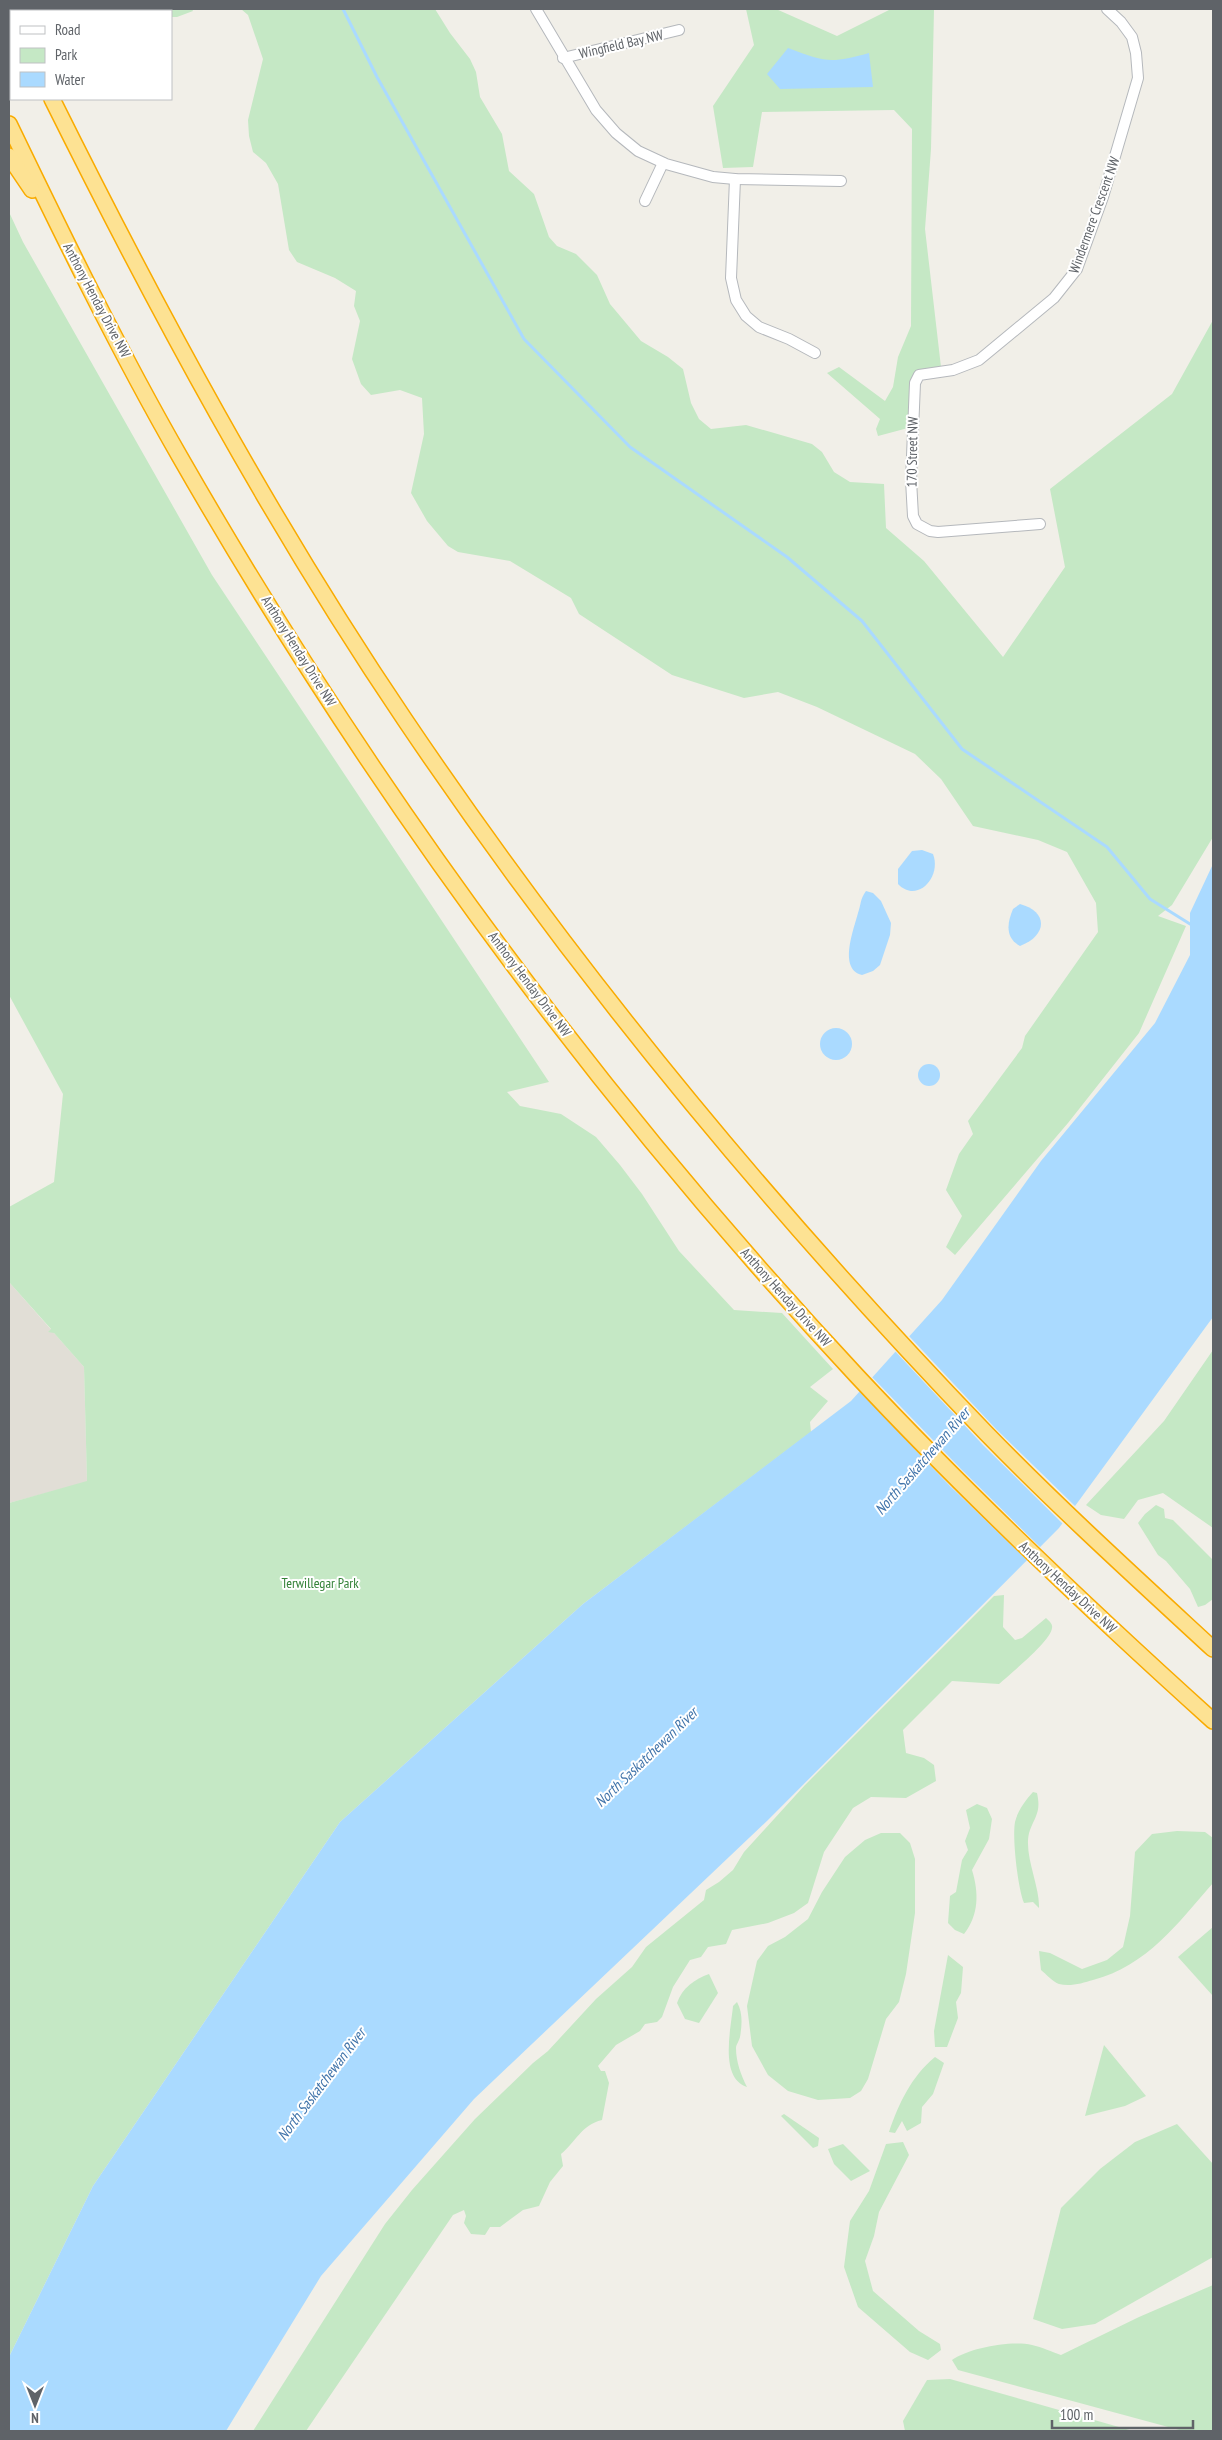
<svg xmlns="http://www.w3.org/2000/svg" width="1222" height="2440" font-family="'PT Sans Narrow',sans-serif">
<rect width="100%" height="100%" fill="#f1efe8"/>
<polygon fill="#e1ded6" points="9,1282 84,1367 87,1482 9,1503"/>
<g fill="#c5e8c5">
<polygon points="120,9 192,9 193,11 177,17 171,17 171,11 121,11"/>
<polygon points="241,9 435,9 450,33 470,59 476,72 480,97 502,134 509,171 534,194 549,237 557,246 576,254 597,275 610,304 641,341 668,357 683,369 691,403 699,419 711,429 746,425 812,444 822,452 834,472 850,482 884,484 886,528 924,561 1003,657 1065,567 1050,489 1172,394 1213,320 1213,837 1172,905 1158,916 1186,926 1139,1033 1068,1123 955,1255 946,1247 962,1216 946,1190 959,1154 973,1134 968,1121 1022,1048 1025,1036 1098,932 1096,903 1067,852 1038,840 973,826 941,779 915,754 817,707 778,692 744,698 672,675 579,614 571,598 510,561 458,552 448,546 427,521 411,493 424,434 422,398 400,390 371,395 361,384 352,359 360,321 354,306 356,291 335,278 297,262 289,250 278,184 266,163 253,152 249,136 248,120 263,59 248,15"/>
<polygon points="746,9 776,9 837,36 891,9 934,9 931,149 925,229 941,367 917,371 910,384 908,428 878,436 876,429 880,419 827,373 839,367 885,401 893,387 898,357 911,326 912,129 894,110 762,112 753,167 723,168 713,106 754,45"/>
<polygon points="9,212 23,242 212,575 549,1082 507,1092 520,1106 561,1114 596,1137 620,1165 642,1194 679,1251 734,1310 782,1313 833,1369 810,1387 828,1401 810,1422 811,1432 583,1604 340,1822 93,2186 9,2357 9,1503 87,1481 84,1367 54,1333 48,1332 51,1329 9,1282 9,1207 54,1182 63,1094 9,995"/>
<polygon points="1213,1350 1213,1528 1163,1493 1138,1500 1124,1519 1101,1515 1086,1505 1164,1421"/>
<polygon points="1156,1505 1164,1509 1165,1518 1173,1520 1213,1560 1213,1599 1205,1605 1198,1607 1190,1589 1166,1561 1158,1555 1138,1523 1145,1514"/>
<path d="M1004 1595 1003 1627 1015 1640 1022 1638 1046 1618C1049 1621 1053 1624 1052 1628 1051 1641 1010 1674 999 1684L952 1681 903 1730 906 1753 924 1758 934 1765 936 1781 906 1798 871 1797 853 1808 824 1852 808 1903 794 1913 768 1923 732 1930 726 1944 708 1947 701 1957 690 1960 673 1987 662 2017 657 2022 645 2024 640 2031 616 2045 598 2066 601 2071H605L609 2083 602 2120C581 2125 576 2142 561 2154L563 2166 550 2182 539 2206 523 2210 500 2227H490L485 2235 471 2234 464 2223 466 2216 464 2210 453 2215 306 2431H253L385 2224 412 2190 475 2119 533 2063 548 2051 596 1999 632 1967 646 1947 704 1900 706 1890 719 1882 733 1870 744 1852 805 1785 994 1596Z"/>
<path d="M1033 1792 1037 1793C1041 1811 1036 1815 1030 1830 1022 1852 1040 1885 1039 1908L1033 1902 1024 1903C1018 1889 1012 1838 1015 1822 1018 1810 1025 1801 1033 1792Z"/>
<path d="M977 1804 987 1808 992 1819 989 1839 972 1870C979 1893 979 1915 964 1934L955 1930 948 1923 950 1896 956 1892 962 1860 968 1850 965 1841 970 1828 966 1810Z"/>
<path d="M1177 1831 1205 1832 1213 1838V1883C1178 1923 1147 1966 1093 1980 1083 1983 1070 1987 1059 1984 1053 1982 1046 1974 1041 1970L1039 1951 1050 1953 1082 1969 1107 1960 1123 1947 1130 1916 1135 1852 1152 1834Z"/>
<polygon points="881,1833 900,1833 910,1843 915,1859 915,1913 906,1974 899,2002 886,2019 868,2079 861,2091 850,2098 818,2100 788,2091 768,2075 752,2046 747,2006 757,1961 768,1946 785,1937 808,1919 822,1892 845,1857 865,1840"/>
<polygon points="1213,1927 1213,1996 1178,1957"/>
<polygon points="948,1955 963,1967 961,1993 956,2002 958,2018 947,2047 935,2047 934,2031"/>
<path d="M709 1974 718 1993 699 2023 685 2019 677 2003C682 1988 695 1979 709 1974Z"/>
<path d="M737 2002C743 2013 742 2025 740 2037 739 2041 736 2045 736 2048 736 2062 741 2075 747 2087 719 2078 731 2029 733 2006Z"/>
<polygon points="1104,2045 1146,2096 1125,2106 1085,2116"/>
<path d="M935 2057 944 2063 933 2094 922 2107 921 2123 907 2131 902 2121 895 2133 889 2132C899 2103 911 2077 935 2057Z"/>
<polygon points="784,2114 819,2138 818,2146 813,2148 781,2116"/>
<polygon points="1177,2124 1213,2164 1213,2257 1095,2324 1062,2329 1033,2319 1061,2208 1100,2169 1135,2142"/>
<polygon points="903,2142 909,2155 879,2212 874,2236 865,2261 873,2291 919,2331 940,2344 941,2350 928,2360 910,2352 858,2307 844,2267 850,2221 869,2191 886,2144"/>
<polygon points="843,2144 870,2171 851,2181 834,2164 828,2149"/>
<path d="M1213 2285V2431H1183L958 2370 952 2360C969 2348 1011 2340 1032 2345 1042 2347 1052 2352 1061 2355L1139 2317Z"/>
<polygon points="950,2379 1133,2431 905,2431 903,2421 927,2380"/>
</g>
<g fill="#aadaff">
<path d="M788 48C825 62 830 64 869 53L873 87 780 89 767 74Z"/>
<path d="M922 850 933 854C942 877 917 904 898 884V869L912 851Z"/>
<polygon points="1213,864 1213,1317 1059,1528 768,1820 474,2099 321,2276 226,2431 9,2431 9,2357 93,2186 340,1822 583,1604 851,1401 942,1300 1041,1161 1155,1023 1190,955 1190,913"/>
<path d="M866 891 873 893 881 901 891 923 890 935 880 965 873 971 862 975C838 969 854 929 858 913 861 905 860 899 866 891Z"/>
<path d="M1020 904C1049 912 1047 936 1020 946 1005 938 1007 923 1013 909Z"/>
<circle cx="836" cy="1044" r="16"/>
<circle cx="929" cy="1075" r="11"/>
</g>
<g fill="#f1efe8">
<polygon points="908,1335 996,1429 1077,1508 1064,1525 983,1445 894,1350"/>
<polygon points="871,1376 961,1469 1042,1549 1029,1562 950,1486 858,1390"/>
</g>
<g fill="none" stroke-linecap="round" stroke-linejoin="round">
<polyline stroke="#aadaff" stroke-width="3" points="343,9 377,77 524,339 630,447 787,557 862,621 962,749 1107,847 1150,899 1190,924"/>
<g stroke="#b5b8bc" stroke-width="12">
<g id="minor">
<polyline points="536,9 596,110 616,133 638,151 666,164 713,177 735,179 841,181"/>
<polyline points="563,58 679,30"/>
<polyline points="735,179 731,278 736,300 746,316 759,327 789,339 815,353"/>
<polyline points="645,201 663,163"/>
<polyline points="1040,524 938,532 930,531 917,524 913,516 911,480 915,383 919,375 953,370 979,360 1054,298 1077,269 1103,197 1138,78 1136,53 1132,37 1121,22 1107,9"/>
</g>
</g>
<g stroke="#f9ab00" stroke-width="18">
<g id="highway">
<polyline points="9,9 11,15"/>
<polyline points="23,9 23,11"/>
<path d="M52 99C158 312 271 522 405 720 577 975 773 1212 986 1433 1059 1508 1136 1578 1213 1649"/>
<path d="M9 124C63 236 118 349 180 457 369 787 598 1098 857 1376 970 1497 1090 1610 1213 1721"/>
<polyline points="9,156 32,190"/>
</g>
</g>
<use href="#minor" stroke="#fff" stroke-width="10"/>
<use href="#highway" stroke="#fde293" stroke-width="15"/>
</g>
<g text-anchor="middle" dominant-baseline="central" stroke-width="4" stroke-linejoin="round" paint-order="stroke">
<g font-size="14" fill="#5f6368" stroke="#fff">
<text transform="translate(621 44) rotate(-13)">Wingfield Bay NW</text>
<text transform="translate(1094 215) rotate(-70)">Windermere Crescent NW</text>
<text transform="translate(97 300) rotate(62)">Anthony Henday Drive NW</text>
<text transform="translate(912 452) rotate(-89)">170 Street NW</text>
<text transform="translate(299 651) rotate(58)">Anthony Henday Drive NW</text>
<text transform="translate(530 984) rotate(53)">Anthony Henday Drive NW</text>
<text transform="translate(786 1297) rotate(48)">Anthony Henday Drive NW</text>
<text transform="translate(1068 1587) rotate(43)">Anthony Henday Drive NW</text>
</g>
<g font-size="14" fill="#348238" stroke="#fff">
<text x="320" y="1583">Terwillegar Park</text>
</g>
<g font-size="15" font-style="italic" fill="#4174aa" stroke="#fff">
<text transform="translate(922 1461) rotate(-49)">North Saskatchewan River</text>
<text transform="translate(646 1757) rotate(-44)">North Saskatchewan River</text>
<text transform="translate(321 2084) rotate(-53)">North Saskatchewan River</text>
</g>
</g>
<rect width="1222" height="2440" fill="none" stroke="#5f6368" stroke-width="20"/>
<rect x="10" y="10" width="162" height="90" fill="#ffffff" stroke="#bfc1c3"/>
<rect x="20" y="26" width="25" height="8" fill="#ffffff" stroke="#bfc1c3"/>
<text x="55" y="35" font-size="15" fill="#5f6368">Road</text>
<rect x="20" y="48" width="25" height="15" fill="#c5e8c5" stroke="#bfc1c3"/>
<text x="55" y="60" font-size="15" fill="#5f6368">Park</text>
<rect x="20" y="72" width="25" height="15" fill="#aadaff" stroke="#bfc1c3"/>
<text x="55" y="85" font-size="15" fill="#5f6368">Water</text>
<g transform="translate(35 2405) rotate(180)" stroke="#ffffff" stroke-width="4" paint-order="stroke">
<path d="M0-4L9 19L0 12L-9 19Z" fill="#5f6368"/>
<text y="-8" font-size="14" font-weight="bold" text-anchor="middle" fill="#5f6368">N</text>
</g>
<path d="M1052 2420v8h141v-8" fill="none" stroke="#5f6368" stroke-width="2.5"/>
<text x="1060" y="2420" font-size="15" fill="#5f6368" stroke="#ffffff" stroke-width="4" paint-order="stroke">100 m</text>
</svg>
